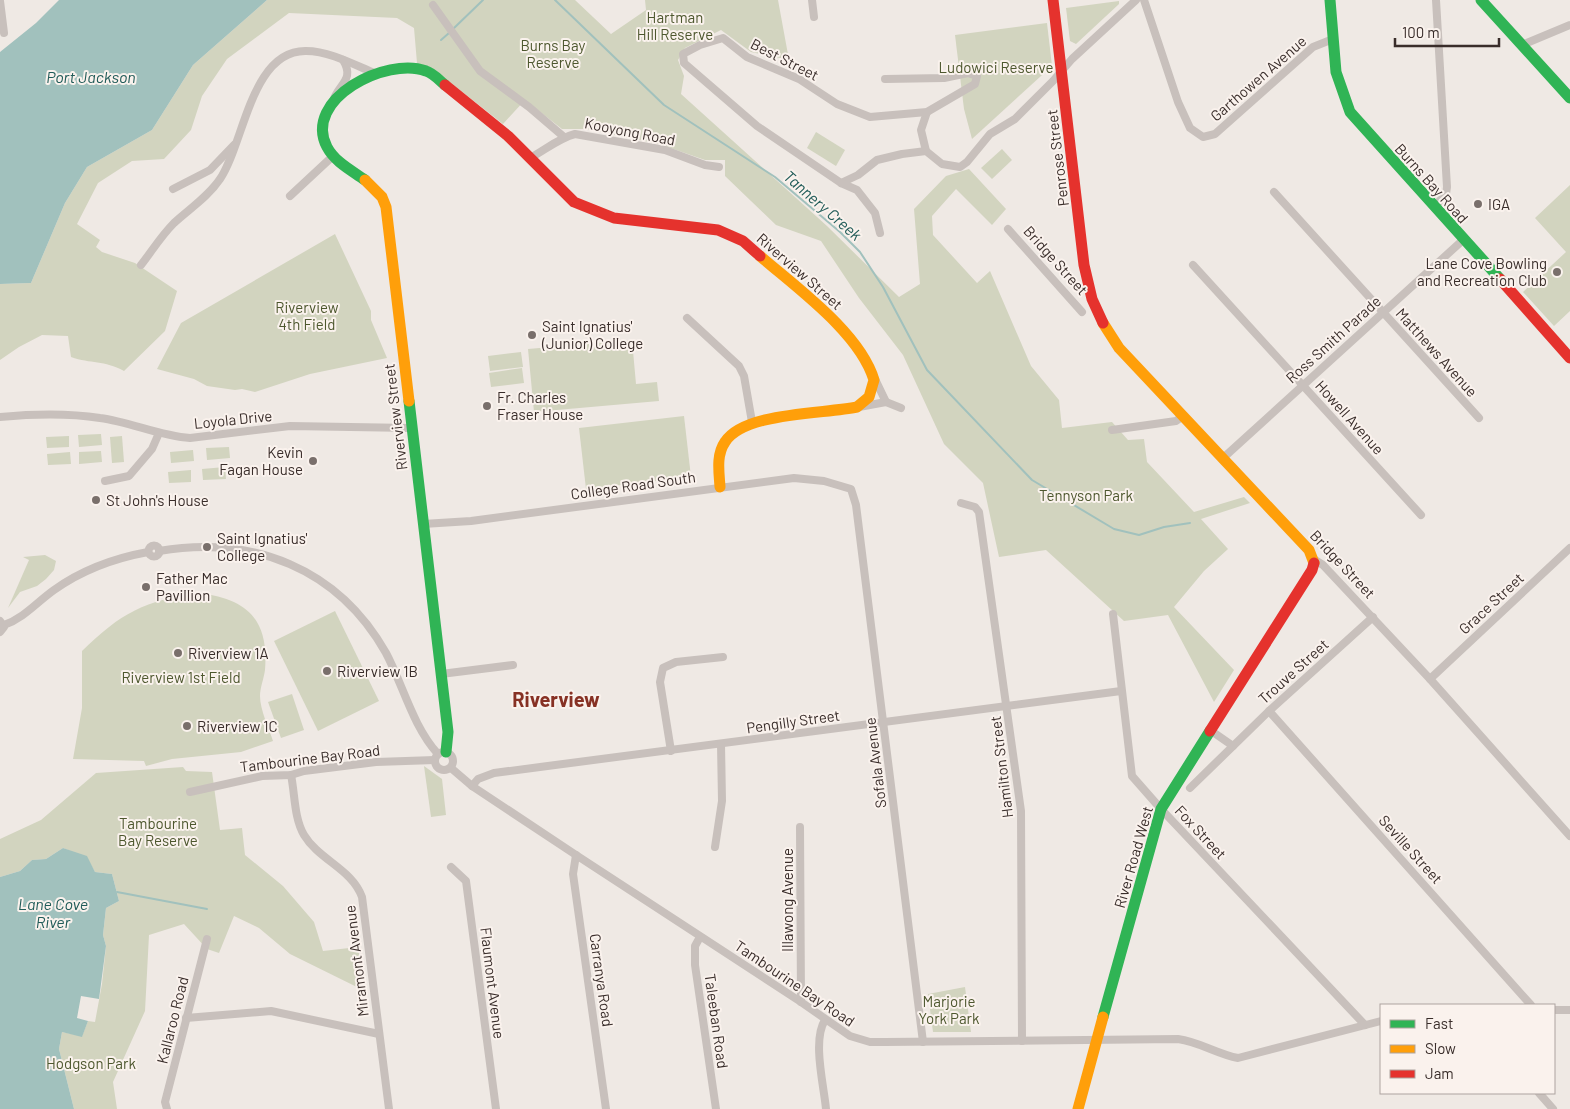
<svg xmlns="http://www.w3.org/2000/svg" width="1570" height="1109" font-family="Barlow,sans-serif">
<rect width="100%" height="100%" fill="#efe9e4"/>
<g fill="#d2d4bf">
<path d="M267 0H575L611 34 646 10 645 0H778L789 60 751 52 721 30 685 48 678 60 684 76 681 94 827 226 899 297 920 284 914 209 946 176 969 169 1006 209 992 225 956 189 932 216 933 235 977 283 990 271 1031 366 1059 400 1062 428 1112 422 1128 440 1144 439 1147 462 1194 512 1244 497 1250 503 1201 519 1228 549 1204 571 1174 607 1234 670 1214 702 1168 615 1124 621 1046 550 999 557 983 483 944 444 903 355 859 298 821 241 776 225 725 176V160H705L659 144 587 129H562L525 100 503 124 432 68 417 63 414 28 397 18 289 13 227 59 202 96 191 130 164 159 132 161 98 183 77 224 100 240 96 247 102 252 135 263 177 291 165 331 124 371C104 360 91 364 71 357L68 336 42 335 19 347 0 360V284L31 283 65 203 87 167 152 130 193 65Z"/>
<polygon points="1119,1 1119,4 1076,44 1070,41 1066,8"/>
<polygon points="1047,23 1052,66 972,139 964,109 955,35"/>
<polygon points="816,132 845,150 836,166 807,148"/>
<polygon points="1002,149 1012,160 992,179 981,168"/>
<polygon points="1570,185 1570,311 1554,326 1523,292 1566,252 1535,218"/>
<polygon points="335,234 371,311 371,320 387,358 310,374 255,392 242,389 235,390 207,386 194,379 157,369 181,323"/>
<polygon points="632,340 636,384 657,382 659,401 534,412 528,349"/>
<polygon points="521,352 523,367 490,371 488,356"/>
<polygon points="522,368 524,383 491,387 489,373"/>
<polygon points="684,416 691,477 586,489 579,428"/>
<polygon points="101,434 102,445 79,447 78,435"/>
<polygon points="69,436 69,447 47,448 46,437"/>
<polygon points="122,436 124,462 112,463 110,437"/>
<polygon points="229,447 230,458 207,460 206,448"/>
<polygon points="193,450 194,461 171,463 170,452"/>
<polygon points="101,451 102,462 79,464 79,452"/>
<polygon points="70,452 71,464 48,465 47,454"/>
<polygon points="225,467 226,479 203,480 202,469"/>
<polygon points="191,470 191,482 169,483 168,472"/>
<polygon points="45,555 56,561 54,570 46,579 37,586 20,592 8,608 29,560 23,557"/>
<path d="M199 593C247 599 269 619 265 670 264 678 260 688 260 696 260 710 269 728 273 741L241 752 172 759 146 766 144 761 73 759 82 708V651C121 613 145 600 199 593Z"/>
<polygon points="335,611 379,701 318,731 274,641"/>
<polygon points="292,694 304,730 281,738 268,702"/>
<polygon points="424,766 442,779 446,815 431,817"/>
<polygon points="183,767 186,771 212,772 220,830 242,828 245,855 283,886 314,922 323,951 358,947 365,991 290,954 259,928 234,916 219,953 207,949 184,924 149,935 145,1011 113,1082 117,1109 74,1109 59,1049 62,1032 82,1036 88,1021 95,1022 102,984 106,946 103,935 106,908 119,901 112,874 95,872 87,858 63,848 46,859 32,860 20,871 0,877 0,839 41,820 96,773"/>
<polygon points="965,987 971,1032 933,1032 928,994"/>
</g>
<g fill="#a1c1bd">
<polygon points="59,0 267,0 193,65 152,130 87,167 65,203 31,283 0,284 0,52 36,23"/>
<polygon points="63,848 87,856 95,872 112,874 119,901 106,908 103,935 106,946 99,999 81,996 77,1018 88,1021 82,1037 62,1032 59,1049 74,1109 0,1109 0,877 20,871 32,860 46,859"/>
</g>
<g fill="none" stroke-linecap="round" stroke-linejoin="round">
<g stroke="#a1c1bd" stroke-width="2">
<polyline points="555,0 664,105 775,177 840,232 860,252 883,287 927,370 1032,480 1114,529 1139,535 1164,527 1190,523"/>
<polyline points="452,30 483,0"/>
<polyline points="441,40 449,33"/>
<polyline points="117,892 207,909"/>
</g>
<g stroke="#c8c0bc" stroke-width="8">
<polyline points="812,0 814,17"/>
<polyline points="1144,0 1178,102 1190,128 1203,137 1215,134 1313,47 1333,39"/>
<polyline points="0,1 4,33"/>
<polyline points="433,5 480,71 529,107 564,137"/>
<polyline points="1522,45 1570,25"/>
<path d="M333 101C339 83 355 80 343 60"/>
<polyline points="926,151 921,130 927,112"/>
<path d="M530 158C545 150 559 138 575 134L665 150 705 165 719 167"/>
<polyline points="841,183 858,175 877,160 902,154 926,151 942,164 960,167 967,162 990,134 1015,119 1053,81 1072,59 1136,0"/>
<polyline points="173,189 210,170 234,145"/>
<polyline points="1274,192 1479,418"/>
<polyline points="290,196 333,156"/>
<polyline points="1434,207 1446,194 1447,187 1436,0"/>
<polyline points="1008,229 1082,312"/>
<polyline points="880,233 875,213 857,190 841,183 757,126 684,63 683,54 700,45 723,38 747,57 799,79 837,104 870,117 927,112 975,84 977,76 968,73 944,78 885,79"/>
<path d="M141 265C152 251 161 236 174 223 189 209 208 197 220 179 244 144 251 50 306 51 329 51 353 64 374 73"/>
<polyline points="1193,265 1421,515"/>
<polyline points="687,318 739,366 744,376 752,422"/>
<polyline points="886,402 901,408"/>
<polyline points="859,407 886,402 874,377"/>
<path d="M0 417C32 414 68 413 100 418 131 422 159 436 190 438L290 426 411 428"/>
<polyline points="1112,430 1176,421 1183,416"/>
<polyline points="1222,459 1463,240"/>
<polyline points="105,481 129,476 152,449 159,433"/>
<polyline points="961,503 975,507 979,512 1021,811 1022,1041"/>
<polyline points="423,524 471,521 794,478 824,481 851,489 856,505 923,1042"/>
<circle cx="154" cy="551" r="5.5"/>
<path d="M159 551C253 535 338 568 386 653 403 685 413 727 438 754"/>
<polyline points="1315,560 1323,565 1430,679 1570,836"/>
<polyline points="1113,614 1132,776 1161,809 1365,1025"/>
<polyline points="0,621 4,627 0,632"/>
<path d="M4 625C24 618 37 602 54 590 82 570 115 558 148 552"/>
<polyline points="441,674 513,665"/>
<polyline points="1430,679 1570,548"/>
<polyline points="1269,711 1531,1005"/>
<polyline points="1210,730 1233,746"/>
<polyline points="671,751 660,682 663,668 676,662 723,657"/>
<circle cx="444" cy="761" r="9"/>
<path d="M451 768 472 786 576 855 801 1002 850 1036 870 1042H885L1178 1039C1200 1042 1217 1054 1238 1058L1381 1021"/>
<path d="M291 775C295 794 294 818 304 835 319 860 352 869 362 897L389 1109"/>
<polyline points="472,786 478,779 494,773 1121,691"/>
<polyline points="1190,788 1269,711 1373,617"/>
<polyline points="190,792 262,776 291,775 304,771 376,762 435,760"/>
<polyline points="800,827 801,1002"/>
<polyline points="715,847 722,801 721,744"/>
<polyline points="576,855 573,874 606,1109"/>
<polyline points="451,867 466,881 496,1109"/>
<polyline points="700,937 695,946 695,965 716,1109"/>
<polyline points="1554,1010 1570,1010"/>
<polyline points="186,1018 271,1011 379,1034"/>
<path d="M825 1020C812 1040 824 1086 826 1109"/>
<polyline points="1539,1093 1553,1109"/>
<polyline points="167,1109 165,1102 207,939"/>
</g>
<g stroke="#30b455" stroke-width="11">
<polyline points="1330,0 1336,72 1350,112 1500,279"/>
<polyline points="1481,0 1570,98"/>
<path d="M365 180C351 170 335 162 327 147 302 99 387 56 426 71 433 73 439 80 445 85"/>
<polyline points="409,401 448,732 446,752"/>
<polyline points="1103,1017 1161,809 1210,731"/>
</g>
<g stroke="#ff9f0a" stroke-width="11">
<polyline points="365,180 382,197 386,207 409,401"/>
<polyline points="1103,323 1119,348 1309,550 1314,563"/>
<path d="M720 487C719 472 716 455 725 442 744 412 824 414 857 407L869 397 874 380C860 333 797 288 760 256"/>
<polyline points="1078,1109 1103,1017"/>
</g>
<g stroke="#e5322d" stroke-width="11">
<polyline points="1053,0 1084,265 1092,299 1103,323"/>
<polyline points="445,85 508,136 574,202 614,218 718,230 743,241 760,256"/>
<polyline points="1500,279 1570,358"/>
<polyline points="1210,731 1312,570 1314,563"/>
</g>
</g>
<g fill="#796f6b" stroke="#faf2ed" stroke-width="2">
<circle cx="1478" cy="204" r="5"/>
<circle cx="1557" cy="272" r="5"/>
<circle cx="532" cy="335" r="5"/>
<circle cx="487" cy="406" r="5"/>
<circle cx="313" cy="461" r="5"/>
<circle cx="96" cy="500" r="5"/>
<circle cx="207" cy="547" r="5"/>
<circle cx="146" cy="587" r="5"/>
<circle cx="178" cy="653" r="5"/>
<circle cx="327" cy="671" r="5"/>
<circle cx="187" cy="726" r="5"/>
</g>
<g text-anchor="middle" dominant-baseline="central" stroke-width="4" stroke-linejoin="round" paint-order="stroke">
<g font-size="15" fill="#4d572e" stroke="#faf2ed">
<text x="675" y="17">Hartman<tspan x="675" dy="17">Hill Reserve</tspan></text>
<text x="553" y="45">Burns Bay<tspan x="553" dy="17">Reserve</tspan></text>
<text x="996" y="67">Ludowici Reserve</text>
<text x="307" y="307">Riverview<tspan x="307" dy="17">4th Field</tspan></text>
<text x="1086" y="495">Tennyson Park</text>
<text x="181" y="677">Riverview 1st Field</text>
<text x="158" y="823">Tambourine<tspan x="158" dy="17">Bay Reserve</tspan></text>
<text x="949" y="1001">Marjorie<tspan x="949" dy="17">York Park</tspan></text>
<text x="91" y="1063">Hodgson Park</text>
</g>
<g font-size="15" fill="#392d2a" stroke="#faf2ed">
<text transform="translate(785 59) rotate(27)">Best Street</text>
<text transform="translate(1258 78) rotate(-41)">Garthowen Avenue</text>
<text transform="translate(630 131) rotate(11)">Kooyong Road</text>
<text transform="translate(1057 158) rotate(-97)">Penrose Street</text>
<text transform="translate(1432 183) rotate(48)">Burns Bay Road</text>
<text transform="translate(1056 260) rotate(48)">Bridge Street</text>
<text transform="translate(800 271) rotate(41)">Riverview Street</text>
<text transform="translate(1333 339) rotate(-42)">Ross Smith Parade</text>
<text transform="translate(1437 352) rotate(48)">Matthews Avenue</text>
<text transform="translate(395 417) rotate(-97)">Riverview Street</text>
<text transform="translate(1350 417) rotate(48)">Howell Avenue</text>
<text transform="translate(233 419) rotate(-6)">Loyola Drive</text>
<text transform="translate(633 485) rotate(-8)">College Road South</text>
<text transform="translate(1343 564) rotate(47)">Bridge Street</text>
<text transform="translate(1491 603) rotate(-43)">Grace Street</text>
<text transform="translate(1293 671) rotate(-42)">Trouve Street</text>
<text transform="translate(793 721) rotate(-8)">Pengilly Street</text>
<text transform="translate(310 758) rotate(-7)">Tambourine Bay Road</text>
<text transform="translate(875 763) rotate(-97)">Sofala Avenue</text>
<text transform="translate(1001 767) rotate(-97)">Hamilton Street</text>
<text transform="translate(1201 832) rotate(47)">Fox Street</text>
<text transform="translate(1411 849) rotate(48)">Seville Street</text>
<text transform="translate(1133 857) rotate(-74)">River Road West</text>
<text transform="translate(787 900) rotate(-90)">Illawong Avenue</text>
<text transform="translate(356 961) rotate(-97)">Miramont Avenue</text>
<text transform="translate(602 980) rotate(82)">Carranya Road</text>
<text transform="translate(493 983) rotate(83)">Flaumont Avenue</text>
<text transform="translate(795 983) rotate(34)">Tambourine Bay Road</text>
<text transform="translate(172 1020) rotate(-76)">Kallaroo Road</text>
<text transform="translate(717 1021) rotate(82)">Taleeban Road</text>
</g>
<g font-size="15" fill="#392d2a" stroke="#faf2ed" text-anchor="start">
<text x="1488" y="204">IGA</text>
<text x="1547" y="263" text-anchor="end">Lane Cove Bowling<tspan x="1547" dy="17">and Recreation Club</tspan></text>
<text x="542" y="326">Saint Ignatius'<tspan x="542" dy="17">(Junior) College</tspan></text>
<text x="497" y="397">Fr. Charles<tspan x="497" dy="17">Fraser House</tspan></text>
<text x="303" y="452" text-anchor="end">Kevin<tspan x="303" dy="17">Fagan House</tspan></text>
<text x="106" y="500">St John's House</text>
<text x="217" y="538">Saint Ignatius'<tspan x="217" dy="17">College</tspan></text>
<text x="156" y="578">Father Mac<tspan x="156" dy="17">Pavillion</tspan></text>
<text x="188" y="653">Riverview 1A</text>
<text x="337" y="671">Riverview 1B</text>
<text x="197" y="726">Riverview 1C</text>
</g>
<g font-size="16" font-style="italic" fill="#205b58" stroke="#faf2ed">
<text x="91" y="76">Port Jackson</text>
<text transform="translate(823 205) rotate(41)">Tannery Creek</text>
<text x="53" y="903">Lane Cove<tspan x="53" dy="18">River</tspan></text>
</g>
<g font-size="20" font-weight="bold" fill="#873124" stroke="#faf2ed">
<text x="556" y="699">Riverview</text>
</g>
</g>
<rect x="1380" y="1004" width="175" height="90" fill="#faf2ed" stroke="#ada39f"/>
<rect x="1390" y="1020" width="25" height="8" fill="#30b455" stroke="#ada39f"/>
<text x="1425" y="1029" font-size="15" fill="#392d2a">Fast</text>
<rect x="1390" y="1045" width="25" height="8" fill="#ff9f0a" stroke="#ada39f"/>
<text x="1425" y="1054" font-size="15" fill="#392d2a">Slow</text>
<rect x="1390" y="1070" width="25" height="8" fill="#e5322d" stroke="#ada39f"/>
<text x="1425" y="1079" font-size="15" fill="#392d2a">Jam</text>
<path d="M1395 38v8h104v-8" fill="none" stroke="#392d2a" stroke-width="2.5"/>
<text x="1402" y="38" font-size="15" fill="#392d2a" stroke="#faf2ed" stroke-width="4" paint-order="stroke">100 m</text>
</svg>
